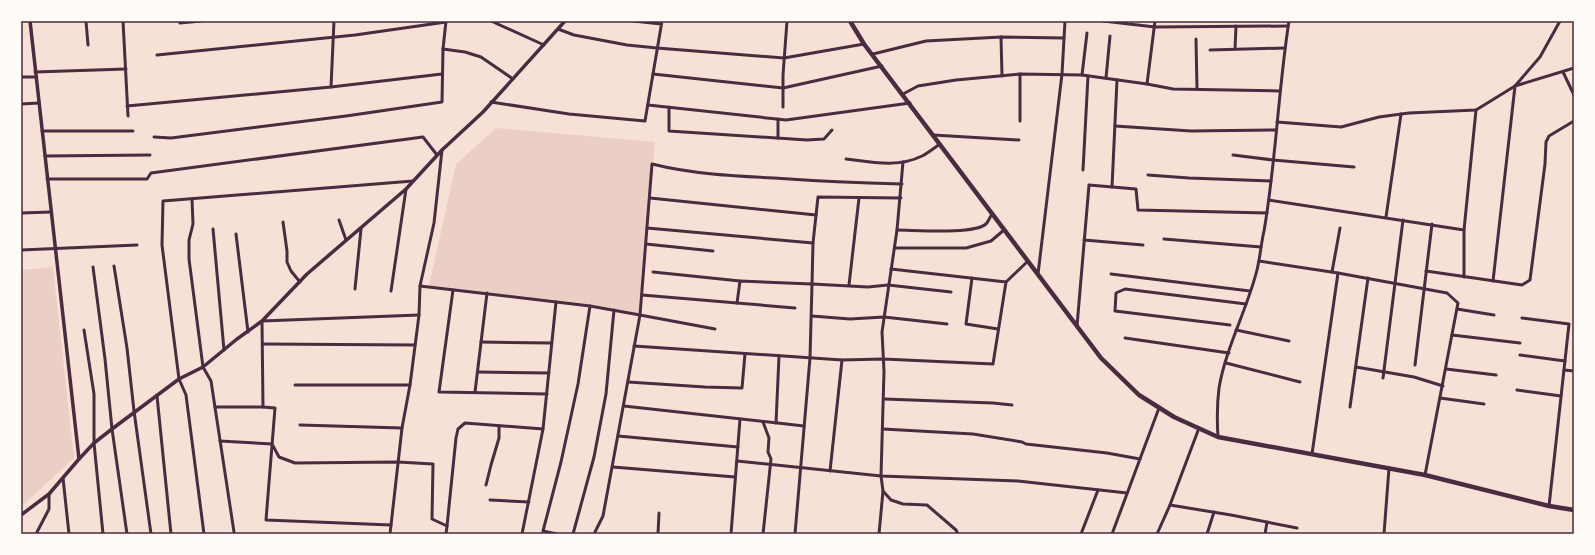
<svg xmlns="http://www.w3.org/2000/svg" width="1595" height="555" font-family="'PT Sans',sans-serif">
<rect width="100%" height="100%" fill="#f7e1d7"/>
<g fill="#ebcfc5">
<polygon points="496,128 655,142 640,315 614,310 429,286 456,164"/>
<polygon points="53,267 74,458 21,507 21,270"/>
</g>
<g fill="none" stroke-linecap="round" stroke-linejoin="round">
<g stroke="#4a2c40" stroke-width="3">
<polyline points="86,21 88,45"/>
<polyline points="123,21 128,116"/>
<polyline points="491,21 544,45"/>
<polyline points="633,21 661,24"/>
<polyline points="1103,21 1155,27 1288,26"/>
<polyline points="180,23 201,21"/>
<polyline points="558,29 574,35 627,45 657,48 784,58 864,44"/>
<polyline points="1001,37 1002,76"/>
<polyline points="1196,39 1197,89"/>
<polyline points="443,49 465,52 481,57 513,79"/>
<polyline points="1235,49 1236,26"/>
<polyline points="1210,50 1285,48"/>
<polyline points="873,54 926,41 1001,37 1064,38"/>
<polyline points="157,55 355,35 446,22"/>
<polyline points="35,72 126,69"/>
<polyline points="1563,72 1574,95"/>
<polyline points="653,74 783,88 882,66"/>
<polyline points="1082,75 1087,33"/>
<polyline points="21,77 36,77"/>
<polyline points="1106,78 1110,36"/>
<polyline points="1147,84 1155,21"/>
<polyline points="331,87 334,21"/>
<polyline points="903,94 918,86 956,80 1020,74 1082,75 1147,84 1173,89 1280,91"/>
<polyline points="491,102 569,114 645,121 662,21"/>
<polyline points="21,104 39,103"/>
<polyline points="648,105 786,120 910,103"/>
<polyline points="127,106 331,87 442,74"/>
<polyline points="669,107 669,131 807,140 824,139 832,130"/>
<polyline points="783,107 783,75 787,21"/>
<polyline points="1020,121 1020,74"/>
<polyline points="1277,122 1341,127 1379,117 1409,113 1476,110 1515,86 1540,57 1560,21"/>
<polyline points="1115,126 1191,131 1276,130"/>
<polyline points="42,131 133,131"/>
<polyline points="933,135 1019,140"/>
<polyline points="154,137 171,138 346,116 442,102 443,49 446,21"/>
<polyline points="778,138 778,119"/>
<polyline points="1233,155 1273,160 1354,167"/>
<polyline points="45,156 150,155"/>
<path d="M846 159C871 162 898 168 922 156 928 153 934 148 940 144"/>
<polyline points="903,162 897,230 882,332 884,371 881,476 883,491 891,500 903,504 927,505 956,530 958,534"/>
<polyline points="1083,170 1088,76"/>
<polyline points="1148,175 1189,178 1271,181"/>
<polyline points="47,179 147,179 151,173 423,137 437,155"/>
<polyline points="1112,187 1117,80"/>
<polyline points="650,198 816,215"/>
<polyline points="192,199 193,224 189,240 189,259 203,367 211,381 234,532"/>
<polyline points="1269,200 1464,230 1464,277"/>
<polyline points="21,213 51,212"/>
<polyline points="1386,217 1401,114"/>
<polyline points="339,220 346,240"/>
<polyline points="283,222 287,251 287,262 291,271 300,282"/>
<polyline points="647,228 813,243"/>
<polyline points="213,229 224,350"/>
<path d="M897 230C915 230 973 235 986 224 988 222 990 217 992 214"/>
<polyline points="1464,230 1476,110"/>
<polyline points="236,234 248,332"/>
<polyline points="1164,239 1261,247"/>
<polyline points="1084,240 1143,245"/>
<polyline points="646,244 713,251"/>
<polyline points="895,248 966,248 991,241 1004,230"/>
<polyline points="21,250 137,245"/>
<polyline points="1259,261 1338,273 1447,293 1458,303 1425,475"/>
<polyline points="114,266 127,348 134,411 151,534"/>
<polyline points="93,267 105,359 112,429 127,534"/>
<polyline points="1426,271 1522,285 1530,280 1545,164 1546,142 1549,136 1574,121"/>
<polyline points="653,272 740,281"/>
<polyline points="1332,272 1340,228"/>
<polyline points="1038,274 1062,74 1065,21"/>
<polyline points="1111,274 1250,291"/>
<polyline points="972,278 966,324 998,329"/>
<polyline points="1493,281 1515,86 1574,68"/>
<polyline points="1006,282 1028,261"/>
<polyline points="849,285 859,198"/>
<path d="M420 286 590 306 640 315 652 164C692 174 733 176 774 178 816 181 859 183 902 184"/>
<polyline points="355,289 361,229"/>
<polyline points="453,290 439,392 547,394"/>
<polyline points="391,291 406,189"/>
<polyline points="642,295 795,308"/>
<polyline points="737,303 740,281 812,284 813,243 818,197 901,198"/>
<polyline points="1457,309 1494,315"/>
<polyline points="812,316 850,319 884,317 947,324"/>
<polyline points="1522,318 1569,324 1549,506"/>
<polyline points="1230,325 1115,311 1116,293 1125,289 1246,304"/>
<polyline points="1077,326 1089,185 1136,189 1138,210 1267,213"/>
<polyline points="84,330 94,394 94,443 103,534"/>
<polyline points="1236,330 1289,341"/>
<polyline points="1452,335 1520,343"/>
<polyline points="1125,338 1229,353"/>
<polyline points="481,342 551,343"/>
<polyline points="263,344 415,345"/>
<polyline points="634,346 842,360 883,359 993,364 1006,282 891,269"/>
<polyline points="1520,355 1565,361"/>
<polyline points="1226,363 1300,382"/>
<polyline points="1415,365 1432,224"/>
<polyline points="1356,367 1414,377 1443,386"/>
<polyline points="1446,369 1496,375"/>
<polyline points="1564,370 1574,371"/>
<polyline points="478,372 549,373"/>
<polyline points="1383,378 1403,220"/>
<polyline points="628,382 705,387 742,388 745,354"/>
<polyline points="295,385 410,385"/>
<polyline points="1517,390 1561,396"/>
<polyline points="475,392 487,293"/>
<polyline points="157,396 171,534"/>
<polyline points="1440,398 1484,404"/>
<polyline points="884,399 993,403 1012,405"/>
<polyline points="624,406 804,426"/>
<polyline points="215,407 263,407"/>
<polyline points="1350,407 1368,278"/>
<polyline points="776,423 779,356"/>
<polyline points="300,425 402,428"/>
<polyline points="883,429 973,434 1022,442 1026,444 1107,453 1140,459"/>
<polyline points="618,436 738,447"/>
<path d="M1218 437C1217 421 1217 404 1219 388 1226 347 1247 310 1257 270 1260 258 1261 244 1264 231 1276 162 1278 91 1289 21"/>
<polyline points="220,441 272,444 279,457 295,463 398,462 433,464 432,519 447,526 446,534"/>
<polyline points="1312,454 1338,273"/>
<polyline points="737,461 881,476 1018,481 1127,493"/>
<polyline points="613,467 735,477"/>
<polyline points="830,471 842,360"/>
<polyline points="63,478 69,534"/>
<polyline points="486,485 491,465 499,438 499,426"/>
<polyline points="490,500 529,502"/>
<polyline points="1170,505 1231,515 1297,528"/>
<polyline points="391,525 266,520 275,408 263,407 262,321 419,315"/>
<polyline points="447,526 456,438 458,429 465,423 543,429"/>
<polyline points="36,534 49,509 49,494"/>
<polyline points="204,534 186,395 179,379 162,245 163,201 413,181"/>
<polyline points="390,534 402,428 410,385 419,315 420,286 434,223 442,150"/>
<polyline points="522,534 543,429 556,302"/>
<polyline points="557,534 543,531 561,462 578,384 590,306"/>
<polyline points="573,534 594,457 606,394 614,310"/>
<polyline points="594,534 603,516 640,315 715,329"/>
<polyline points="658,534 659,513"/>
<polyline points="731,534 740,419"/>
<polyline points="763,534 771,459 768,452 769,438 763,422"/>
<polyline points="795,534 810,358 812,284 868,287 888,285 951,292"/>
<polyline points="879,534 883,491"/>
<polyline points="1081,534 1098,490"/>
<polyline points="1112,534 1159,408"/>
<polyline points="1157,534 1170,505 1199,428"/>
<polyline points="1207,534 1214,512"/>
<polyline points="1265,534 1267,522"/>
<polyline points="1384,534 1389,468"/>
</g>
<g stroke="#4a2c40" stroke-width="3.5">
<polyline points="30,21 79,459"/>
<polyline points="21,515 49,494 79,459 94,443 112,429 179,379 203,367 237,339 262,321 307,274 406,189 442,150 483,112 565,21"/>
</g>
<polyline stroke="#4a2c40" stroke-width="4.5" points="850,21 864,44 1101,358 1139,395 1174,417 1218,437 1425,475 1549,506 1574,510"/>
</g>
<rect width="1595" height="555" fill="none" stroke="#fffaf5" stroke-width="44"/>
<rect x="22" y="22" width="1551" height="511" fill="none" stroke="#4a2c40" stroke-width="1.5"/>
</svg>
